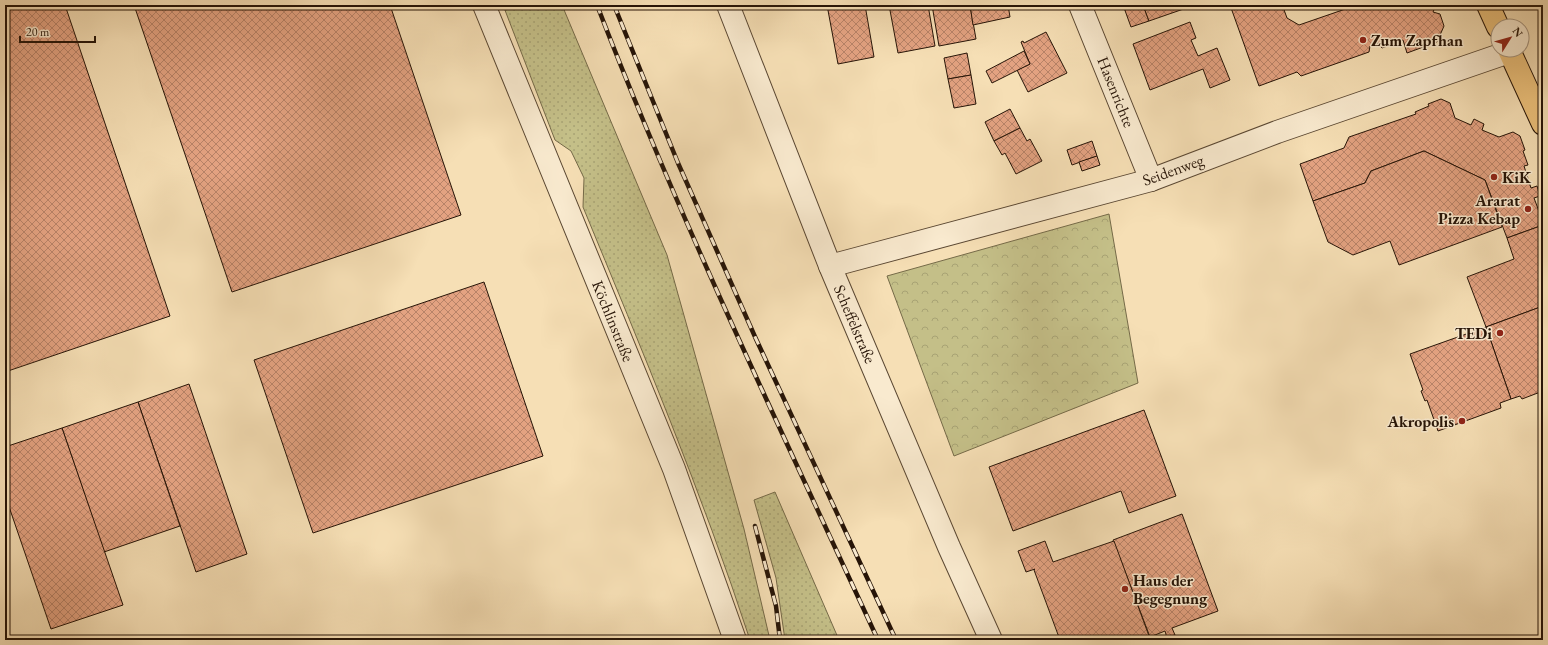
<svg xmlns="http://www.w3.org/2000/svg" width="1548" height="645" font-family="'EB Garamond',serif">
<defs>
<pattern id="grass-dots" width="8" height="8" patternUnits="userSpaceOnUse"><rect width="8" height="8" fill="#c4bf88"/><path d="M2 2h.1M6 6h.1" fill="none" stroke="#a8a374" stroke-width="1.8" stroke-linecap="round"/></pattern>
<pattern id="park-crowns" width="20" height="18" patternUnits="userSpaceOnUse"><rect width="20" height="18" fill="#c4bf88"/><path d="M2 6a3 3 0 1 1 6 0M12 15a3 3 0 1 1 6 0" fill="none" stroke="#a8a374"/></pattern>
<pattern id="building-cross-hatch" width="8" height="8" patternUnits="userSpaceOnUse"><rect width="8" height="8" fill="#e3a281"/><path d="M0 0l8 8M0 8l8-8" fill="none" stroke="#b88368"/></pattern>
</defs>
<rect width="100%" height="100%" fill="#f6dfb5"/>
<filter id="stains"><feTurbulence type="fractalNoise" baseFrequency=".005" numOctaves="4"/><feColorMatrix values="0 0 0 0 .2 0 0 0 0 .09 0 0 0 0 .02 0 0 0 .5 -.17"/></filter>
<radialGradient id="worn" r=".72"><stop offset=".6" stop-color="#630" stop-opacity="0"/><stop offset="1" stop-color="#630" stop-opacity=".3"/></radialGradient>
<g fill="url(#grass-dots)" stroke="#756a48">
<path d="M503 5H562L667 255 744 529 770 640H750C702 493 642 350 583 207L584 178 571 151 555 140Z"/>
<polygon points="775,492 839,640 785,640 776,578 754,500"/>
</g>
<polygon fill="url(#park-crowns)" stroke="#756a48" points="1109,214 1138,383 954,456 887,276"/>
<g fill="url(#building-cross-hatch)" stroke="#261407">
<polygon points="5,5 65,5 170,316 5,372"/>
<polygon points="134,5 390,5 461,215 232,292"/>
<polygon points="827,5 865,5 874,57 838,64"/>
<polygon points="889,5 928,5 935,46 898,53"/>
<polygon points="932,5 970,5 976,39 939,46"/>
<polygon points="970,5 1008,5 1010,17 973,25"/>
<polygon points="1123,5 1143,5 1149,21 1131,27"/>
<polygon points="1143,5 1195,5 1149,21"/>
<polygon points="1230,5 1287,5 1283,7 1287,18 1299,25 1357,5 1436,5 1433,12 1440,14 1444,26 1437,42 1407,53 1403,40 1382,48 1378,43 1370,46 1369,52 1301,76 1297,72 1259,86"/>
<polygon points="1190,22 1196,38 1191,40 1198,56 1217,48 1230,80 1210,88 1203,69 1150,90 1133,44"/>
<polygon points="1046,32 1067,73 1028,92 1017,70 1030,64 1021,42 1023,41 1024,43"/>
<polygon points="1024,51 1030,64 992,83 986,71"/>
<polygon points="967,53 971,75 948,79 944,58"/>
<polygon points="971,75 976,104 954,108 948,79"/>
<polygon points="1441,99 1450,103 1455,118 1471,125 1474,119 1484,124 1482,130 1499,137 1513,132 1520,136 1525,150 1523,151 1528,165 1524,166 1531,188 1537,186 1540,196 1534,198 1540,214 1543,213 1543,225 1507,238 1485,180 1424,151 1371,171 1365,183 1313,201 1300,164 1344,148 1349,137 1416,114 1415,112 1429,106 1428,104"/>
<polygon points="1010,109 1020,128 994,141 985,122"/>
<polygon points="1020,128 1027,141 1030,139 1042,161 1016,174 1005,153 1002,155 994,141"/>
<polygon points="1092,141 1097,156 1072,165 1067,150"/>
<polygon points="1424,151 1485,180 1502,227 1399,265 1390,241 1353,255 1328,242 1313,201 1365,183 1371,171"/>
<polygon points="1097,156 1100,165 1082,171 1079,162"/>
<polygon points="1543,225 1543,306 1486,327 1467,277 1514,259 1507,238"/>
<polygon points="484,282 543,456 313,533 254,360"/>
<polygon points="1543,306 1543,391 1522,399 1520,396 1511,399 1486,327"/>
<polygon points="1486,327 1511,399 1500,403 1501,408 1438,431 1427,400 1425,401 1421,391 1423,390 1410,354"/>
<polygon points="189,384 247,554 196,572 138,402"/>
<polygon points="138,402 180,526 104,552 62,428"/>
<polygon points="1144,410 1176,496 1129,513 1121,491 1013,531 989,467"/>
<polygon points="62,428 123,605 51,629 5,495 5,447"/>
<polygon points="1182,514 1218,611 1172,628 1175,635 1167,638 1165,631 1150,637 1113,540"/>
<polygon points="1045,541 1053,562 1114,541 1149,636 1138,640 1060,640 1034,570 1035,569 1026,572 1018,551"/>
</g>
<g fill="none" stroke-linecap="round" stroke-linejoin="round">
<g stroke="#5a4732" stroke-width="24">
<g id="minor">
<polyline points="484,5 674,469 735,640"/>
<polyline points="728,5 830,266 949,547 991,640"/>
<polyline points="1080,5 1151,180"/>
<polyline points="830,266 1151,180 1277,132 1509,52"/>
</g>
</g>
<g stroke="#261407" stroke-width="24">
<g id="major">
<polyline points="1488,5 1498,27"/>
<polyline points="1509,50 1543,124"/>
</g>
</g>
<use href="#minor" stroke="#f9eacf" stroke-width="22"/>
<use href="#major" stroke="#ebc07a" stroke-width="22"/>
<g stroke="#261407" stroke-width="4.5">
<g id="rail">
<path d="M597 5C680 221 781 430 878 640"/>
<polyline points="614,5 678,163 756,339 896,640"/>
<polyline points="755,526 776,606 780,640"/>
</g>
</g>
<use href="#rail" stroke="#f9eacf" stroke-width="3" stroke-dasharray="9" stroke-linecap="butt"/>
</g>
<g fill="#8f2418" stroke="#f9eacf" stroke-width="1.5">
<circle cx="1363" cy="40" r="4"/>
<circle cx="1494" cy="177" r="4"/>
<circle cx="1528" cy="209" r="4"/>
<circle cx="1500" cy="333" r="4"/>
<circle cx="1462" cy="421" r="4"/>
<circle cx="1125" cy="589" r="4"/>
</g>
<g text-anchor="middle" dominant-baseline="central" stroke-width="3" stroke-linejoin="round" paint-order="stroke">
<g font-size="16" font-weight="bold" fill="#261407" stroke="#f9eacf" text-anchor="start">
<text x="1371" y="40">Zum Zapfhan</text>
<text x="1502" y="177">KiK</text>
<text x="1520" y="200" text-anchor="end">Ararat<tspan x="1520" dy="18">Pizza Kebap</tspan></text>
<text x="1492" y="333" text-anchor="end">TEDi</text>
<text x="1454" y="421" text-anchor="end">Akropolis</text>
<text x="1133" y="580">Haus der<tspan x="1133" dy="18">Begegnung</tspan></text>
</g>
<g font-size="16" fill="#261407" stroke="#f9eacf">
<text transform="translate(1116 92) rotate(68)">Hasenrichte</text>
<text transform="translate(1173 170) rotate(-20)">Seidenweg</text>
<text transform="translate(613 321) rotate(68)">Köchlinstraße</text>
<text transform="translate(855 324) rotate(67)">Scheffelstraße</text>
</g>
</g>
<rect width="1548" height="645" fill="none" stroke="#f6dfb5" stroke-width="20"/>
<rect x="6" y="6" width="1536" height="633" fill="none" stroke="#261407" stroke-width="2"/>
<rect x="10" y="10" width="1528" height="625" fill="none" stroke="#261407"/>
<g transform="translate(1510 38) rotate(53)"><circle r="19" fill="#f9eacf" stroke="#a5947f"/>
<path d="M0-3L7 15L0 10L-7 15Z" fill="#8f2418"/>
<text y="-6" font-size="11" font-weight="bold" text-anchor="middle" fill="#261407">N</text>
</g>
<path d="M20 36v6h75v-6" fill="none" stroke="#261407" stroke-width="2"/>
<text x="26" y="36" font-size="12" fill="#261407" stroke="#f9eacf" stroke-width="3" paint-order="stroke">20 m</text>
<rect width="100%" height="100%" filter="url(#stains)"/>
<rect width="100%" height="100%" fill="url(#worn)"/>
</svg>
